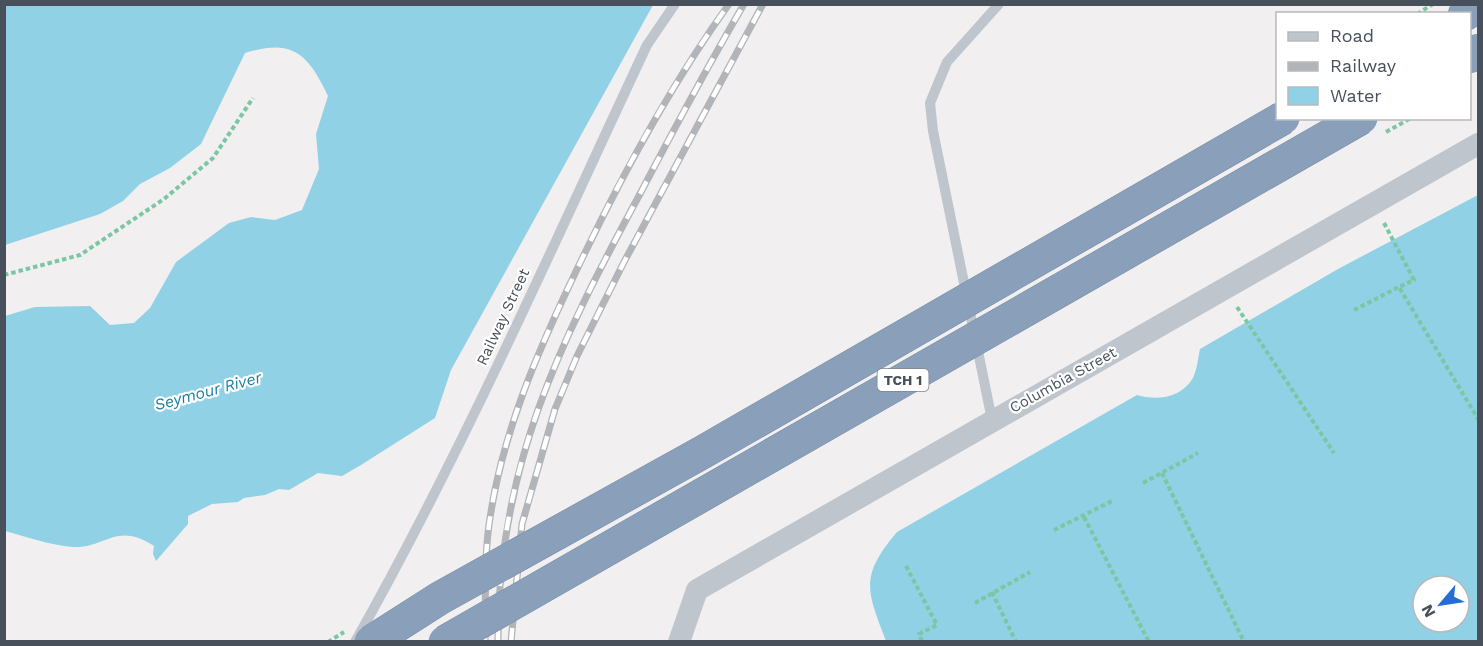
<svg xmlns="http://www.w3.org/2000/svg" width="1483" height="646" font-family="'Work Sans',sans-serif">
<rect width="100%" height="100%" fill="#f1efef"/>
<g fill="#90d1e6" fill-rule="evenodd">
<path d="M5 4H653V5L451 370 435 418 361 465 342 476 318 473 289 490 279 489 265 495 244 498 238 502 212 504 188 516V524L156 561 153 554 154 546C116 521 105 549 73 547 50 545 27 537 5 531V316L35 307 90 306 110 325 134 323 150 308 176 262 229 223 251 217 275 220 302 210 319 169 316 134 328 96C308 54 293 38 245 53L201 144 170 168 140 184 123 201 100 214 5 245Z"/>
<path d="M1478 195V641H886C867 591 859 577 897 532L1137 395C1157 401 1181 398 1193 378 1197 370 1198 358 1200 349L1338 269ZM1423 586H1459V622H1423Z"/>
</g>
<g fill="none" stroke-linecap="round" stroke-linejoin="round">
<g stroke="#758ba6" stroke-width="34">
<g id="highway">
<polyline points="1465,14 1478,6"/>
<polyline points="1470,56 1478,51"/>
</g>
</g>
<g stroke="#7ac7a3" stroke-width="4" stroke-dasharray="4.5 3" stroke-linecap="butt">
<polyline points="1417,14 1433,4"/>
<polyline points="1384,223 1414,280 1399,287 1478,419"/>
<polyline points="4,275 80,255 164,199 213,158 253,98"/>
<polyline points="1237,307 1334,453"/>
<polyline points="1354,310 1399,287"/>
<polyline points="1162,473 1244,642"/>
<polyline points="1143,483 1198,453"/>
<polyline points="1084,517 1149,642"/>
<polyline points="1054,530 1114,500"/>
<polyline points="906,566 937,625 919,634 922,642"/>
<polyline points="992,592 1016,642"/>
<polyline points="975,603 1030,572"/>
</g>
<g stroke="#bec5cd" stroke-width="10">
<polyline points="992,420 933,131 930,103 947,62 999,4"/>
<path d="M355 642C464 449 553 245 647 45L675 4"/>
</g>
<polyline stroke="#bec5cd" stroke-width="22" points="679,642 697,590 1478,144"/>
<use href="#highway" stroke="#8aa0ba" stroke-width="33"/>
<g stroke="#b1b4b8" stroke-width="7">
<g id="rail">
<path d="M485 642C486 606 484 568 488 533 499 438 539 348 580 263 623 173 670 86 729 4"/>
<path d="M498 642C497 467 560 342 641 192 674 129 708 66 744 4"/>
<polyline points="511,642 522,524 555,409 577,356 624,262 763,4"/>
</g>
</g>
<use href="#rail" stroke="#fff" stroke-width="4.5" stroke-dasharray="14" stroke-linecap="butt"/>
<g stroke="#758ba6" stroke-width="34" stroke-linecap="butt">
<g id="highway-bridge">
<polyline points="371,642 440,598 703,452 1283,118"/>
<polyline points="445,642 1361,118"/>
</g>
</g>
<g stroke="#7ac7a3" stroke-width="4" stroke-dasharray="4.5 3" stroke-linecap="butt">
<polyline points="1386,132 1411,118"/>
<polyline points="328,642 344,632"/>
</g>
<use href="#highway-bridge" stroke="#8aa0ba" stroke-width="33"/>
</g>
<g text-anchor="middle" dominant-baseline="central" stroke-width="4.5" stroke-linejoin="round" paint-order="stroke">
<rect fill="#fff" stroke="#7f858c" stroke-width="1.5" x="877.5" y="369" width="51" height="22" rx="4.5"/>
<g font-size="14" font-weight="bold" fill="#48515b">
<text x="903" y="380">TCH 1</text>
</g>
<g font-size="15" fill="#48515b" stroke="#fff">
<text transform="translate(503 317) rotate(-65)">Railway Street</text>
<text transform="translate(1063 380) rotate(-29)">Columbia Street</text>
</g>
<g font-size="16" font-style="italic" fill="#167f9f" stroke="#fff">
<text transform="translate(208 391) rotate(-15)">Seymour River</text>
</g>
</g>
<rect width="1483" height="646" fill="none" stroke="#48515b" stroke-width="12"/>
<rect x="1276" y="12" width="195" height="108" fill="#ffffff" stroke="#b6b9bd" stroke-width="1.5"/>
<rect x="1288" y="32" width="30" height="9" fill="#bec5cd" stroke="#b6b9bd" stroke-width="1.5"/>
<text x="1330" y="42" font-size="18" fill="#48515b">Road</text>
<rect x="1288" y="62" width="30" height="9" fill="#b1b4b8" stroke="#b6b9bd" stroke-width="1.5"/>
<text x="1330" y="72" font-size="18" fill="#48515b">Railway</text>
<rect x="1288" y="87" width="30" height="18" fill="#90d1e6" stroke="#b6b9bd" stroke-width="1.5"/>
<text x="1330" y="102" font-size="18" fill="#48515b">Water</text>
<g transform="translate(1441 604) rotate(241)"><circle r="28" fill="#ffffff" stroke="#b6b9bd" stroke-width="1.5"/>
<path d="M0-4.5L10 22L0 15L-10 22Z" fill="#266dd4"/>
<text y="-9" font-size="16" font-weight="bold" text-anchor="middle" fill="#48515b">N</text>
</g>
</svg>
